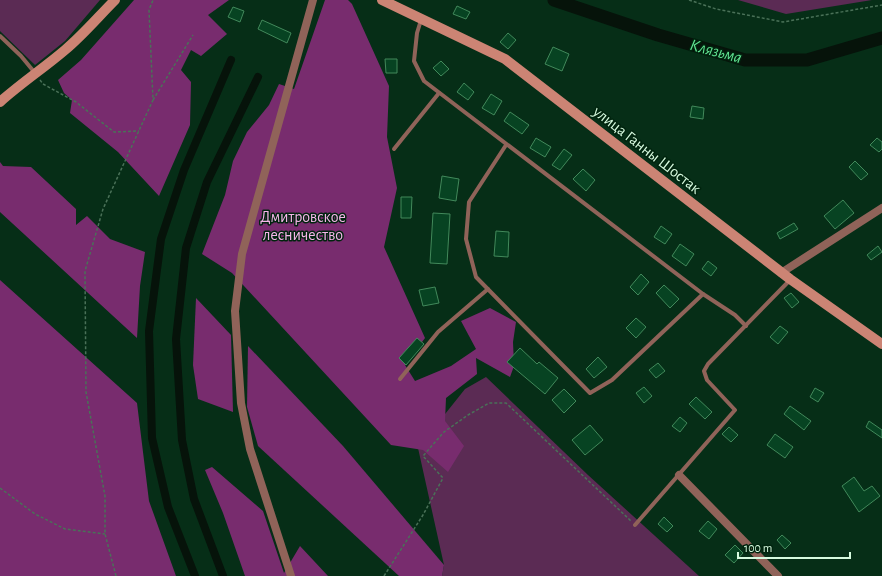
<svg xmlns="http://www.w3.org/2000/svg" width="882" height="576" font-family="'Alegreya Sans',sans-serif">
<rect width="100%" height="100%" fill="#062e17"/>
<g fill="#5b2b54">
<polygon points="0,0 100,0 65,41 35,65 0,31"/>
<polygon points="738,0 872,0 786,14"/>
<polygon points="486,377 588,475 699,576 442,576 444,565 418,448 465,389"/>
</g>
<g fill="#782c6e">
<polygon points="134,0 229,0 208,15 227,34 201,56 191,50 181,70 191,82 190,125 159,196 118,152 70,113 72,100 64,93 58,80 81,60"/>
<polygon points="325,0 348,0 352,4 389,86 387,137 397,188 384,247 425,338 405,365 415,381 451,366 476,349 461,321 490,308 516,322 513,342 514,366 510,377 476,358 477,374 446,398 445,421 464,446 448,472 423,450 391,445 232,273 202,254 225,195 233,161 247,132 269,105 279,84 294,89"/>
<polygon points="0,162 3,166 31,167 76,209 76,225 87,216 110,239 145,252 140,286 137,338 0,212"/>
<polygon points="0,280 137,403 149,501 176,576 0,576"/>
<polygon points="196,298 231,335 233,412 198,399 193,365"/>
<polygon points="248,346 343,446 444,565 442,576 399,576 258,446 247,407"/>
<polygon points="212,467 263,511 284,573 300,546 328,576 245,576 223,513 205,470"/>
</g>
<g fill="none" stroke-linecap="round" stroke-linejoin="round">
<g stroke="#06130a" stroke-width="8">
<polyline points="195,576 168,507 152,438 149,331 161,239 184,170 231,60"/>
<polyline points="223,576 194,499 182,440 176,339 186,248 207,182 258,77"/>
</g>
<polyline stroke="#06130a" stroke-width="13" points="554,0 658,35 745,60 807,60 882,38"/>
</g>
<g fill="#074322" stroke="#42895b">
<polygon points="457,6 470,12 466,19 453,14"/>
<polygon points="233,7 244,11 240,22 228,17"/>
<polygon points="262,20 291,33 287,43 258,29"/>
<polygon points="508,33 516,40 508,49 500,42"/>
<polygon points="553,47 569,54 562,71 545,64"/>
<polygon points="385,59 397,59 397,73 386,73"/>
<polygon points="441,61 449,69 441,76 433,68"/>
<polygon points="464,83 474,92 468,100 457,92"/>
<polygon points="491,94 502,101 494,115 482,108"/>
<polygon points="692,106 704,108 703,119 690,117"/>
<polygon points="510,112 529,125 522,134 504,121"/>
<polygon points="536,138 551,147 545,157 530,148"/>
<polygon points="877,138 882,142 882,149 879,152 870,145"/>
<polygon points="564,149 572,155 560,170 552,165"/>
<polygon points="855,161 868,174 861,180 849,167"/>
<polygon points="583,169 595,180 586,191 573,179"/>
<polygon points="442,176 459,179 456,201 439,198"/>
<polygon points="401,197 412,197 411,218 401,218"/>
<polygon points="843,200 854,213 835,229 824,216"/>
<polygon points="433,213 450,214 447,264 430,263"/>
<polygon points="794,223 798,229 780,239 777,233"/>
<polygon points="661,226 672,234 665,244 654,237"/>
<polygon points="496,231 509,232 508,257 494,256"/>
<polygon points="680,244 694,254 686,266 672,256"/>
<polygon points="878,246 882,252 871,260 867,255"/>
<polygon points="708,261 717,268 711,276 702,269"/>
<polygon points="641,274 649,282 638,295 630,287"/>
<polygon points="664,285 679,299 670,308 656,293"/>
<polygon points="435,287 439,303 423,306 419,290"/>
<polygon points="791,293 799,302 792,308 784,298"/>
<polygon points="636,318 646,327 636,338 626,328"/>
<polygon points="780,326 788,332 778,344 770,337"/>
<polygon points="417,338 424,344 406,365 399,358"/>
<polygon points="520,348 537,364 539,362 558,378 545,394 507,362"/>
<polygon points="598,357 607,367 594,378 586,369"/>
<polygon points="658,363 665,371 656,378 649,370"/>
<polygon points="644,387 652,396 644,403 636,393"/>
<polygon points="815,388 824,393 818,402 810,397"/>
<polygon points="564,389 576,401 564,413 552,400"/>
<polygon points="696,397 712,412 705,419 689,404"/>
<polygon points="790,406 811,421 804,430 784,414"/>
<polygon points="680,417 687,423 680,432 672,426"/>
<polygon points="869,421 882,430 882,438 866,427"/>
<polygon points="590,425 603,440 585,455 572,440"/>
<polygon points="729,427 738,435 731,442 722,434"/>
<polygon points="775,434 793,447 785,458 767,445"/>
<polygon points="854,477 864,491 872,486 880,496 859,512 842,486"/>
<polygon points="664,517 673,526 667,532 658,524"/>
<polygon points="708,521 717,529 709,539 699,531"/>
<polygon points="782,535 791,543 785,549 777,540"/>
<polygon points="735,545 743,553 734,563 725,555"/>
</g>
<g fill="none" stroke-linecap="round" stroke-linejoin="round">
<g stroke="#4a7158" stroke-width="1.5" stroke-dasharray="3 2" stroke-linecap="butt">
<polyline points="689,0 716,9 783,22 882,5"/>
<polyline points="40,80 43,84 76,102 114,132 139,131"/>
<polyline points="153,100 193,35"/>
<polyline points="0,488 35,514 65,529 105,534"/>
<polyline points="116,576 105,534 105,496 86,392 85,271 103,209 153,100 149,10 153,0"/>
<polyline points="384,576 423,515 443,478 423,456 444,432 468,415 489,403 506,403 631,521"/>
</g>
<g stroke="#906359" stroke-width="4">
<polyline points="421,20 417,33 414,61 424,81 703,294 735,315 746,326"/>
<polyline points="0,36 21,56 35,73"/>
<polyline points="506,145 469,202 466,239 476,277 590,393 612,380 703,294"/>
<polyline points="394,149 439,93"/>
<polyline points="400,379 438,332 488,289"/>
<polyline points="635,525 735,410 707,380 704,371 708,364 790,280"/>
</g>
<g stroke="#906359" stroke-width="8">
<polyline points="781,273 882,208"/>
<polyline points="679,475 778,576"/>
<polyline points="291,576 250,449 241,403 235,311 242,254 313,0"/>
</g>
<g stroke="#cc8474" stroke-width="10">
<polyline points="382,0 505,59 790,279 882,344"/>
<path d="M0 102C21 83 44 68 65 50 83 35 98 17 115 0"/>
</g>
</g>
<g text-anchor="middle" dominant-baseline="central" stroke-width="3" stroke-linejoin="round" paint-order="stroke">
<g font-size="16" fill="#d6fadf" stroke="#00240e">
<text transform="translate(647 150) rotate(38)">улица Ганны Шостак</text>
</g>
<g font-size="16" fill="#f5b5e9" stroke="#00240e">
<text x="303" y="217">Дмитровское<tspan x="303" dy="18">лесничество</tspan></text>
</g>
<g font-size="17" font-style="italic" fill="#61e593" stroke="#00240e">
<text transform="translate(716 51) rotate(15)">Клязьма</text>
</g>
</g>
<path d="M738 552v6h112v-6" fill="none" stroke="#d6fadf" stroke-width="2"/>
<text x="744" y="552" font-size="12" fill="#d6fadf" stroke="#00240e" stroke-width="3" paint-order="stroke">100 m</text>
</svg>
